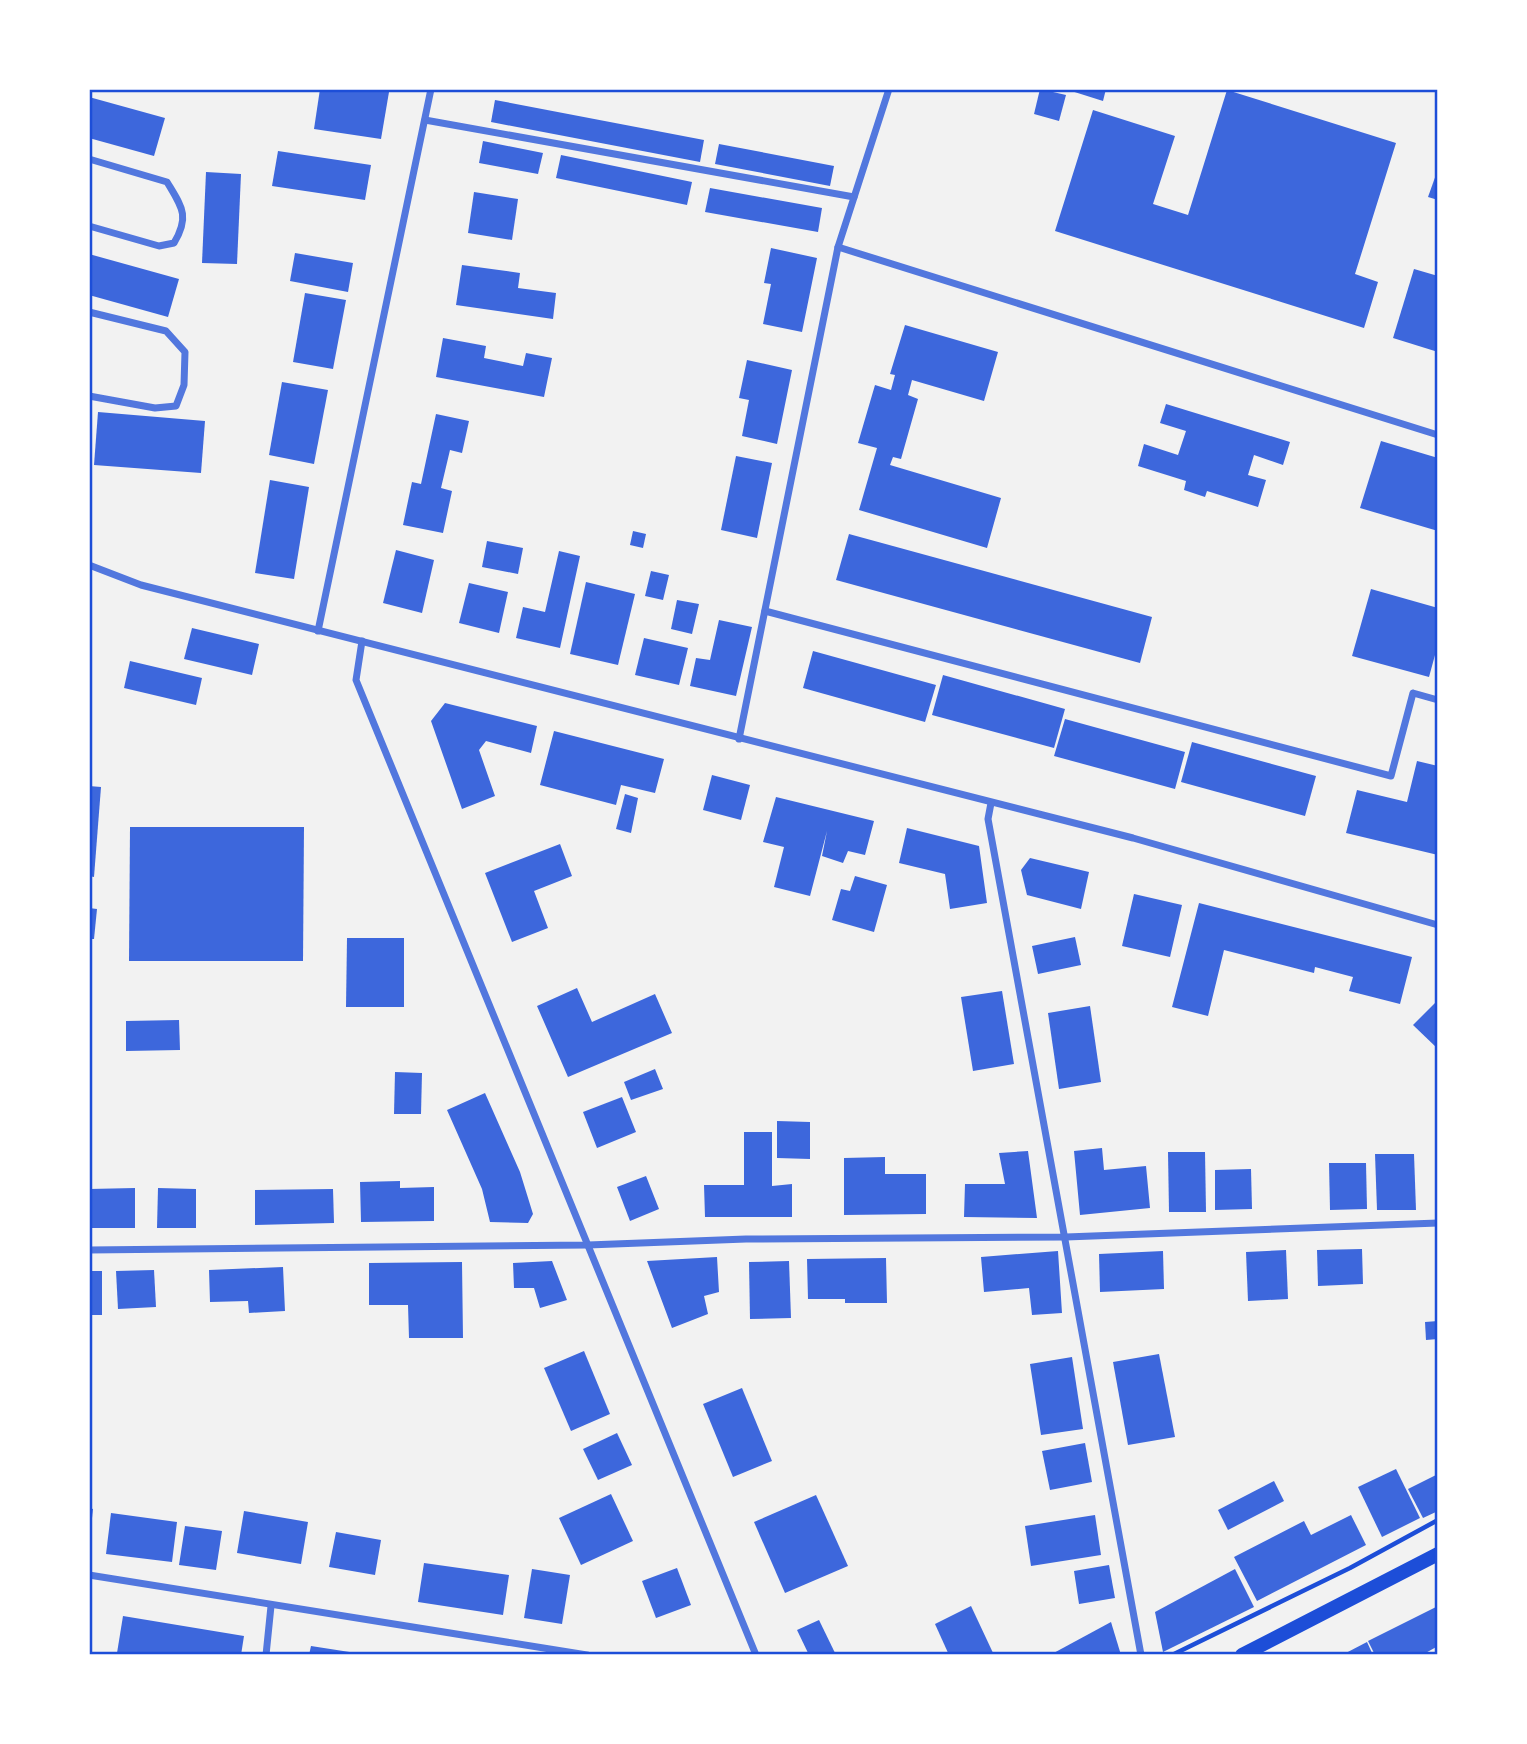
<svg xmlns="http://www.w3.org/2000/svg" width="1527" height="1744" font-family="Literata,serif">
<rect width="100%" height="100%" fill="#f2f2f2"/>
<g fill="#3d67dc">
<polygon points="320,89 389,92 381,139 314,129"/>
<polygon points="1040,89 1066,95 1059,121 1034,114"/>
<polygon points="1065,89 1106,89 1103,101"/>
<polygon points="1227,90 1396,143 1355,274 1378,282 1364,328 1055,231 1093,110 1175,136 1153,204 1188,215"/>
<polygon points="89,97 165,118 154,156 89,138"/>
<polygon points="495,100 704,140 700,162 491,122"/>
<polygon points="483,141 543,153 538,174 479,163"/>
<polygon points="719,144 834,166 830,186 715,164"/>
<polygon points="278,151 371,165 365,200 272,186"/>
<polygon points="561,155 692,182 687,205 556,178"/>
<polygon points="1438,169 1438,200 1428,197"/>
<polygon points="206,172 241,174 237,264 202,263"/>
<polygon points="710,188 822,208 818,232 705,212"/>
<polygon points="474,192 518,199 512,240 468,233"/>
<polygon points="771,248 817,258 802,332 763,324 771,284 764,283"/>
<polygon points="295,253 353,263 348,292 290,281"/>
<polygon points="89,254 179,279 168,317 89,295"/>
<polygon points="462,265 520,273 518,288 556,293 553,319 456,305"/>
<polygon points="1414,269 1438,276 1438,352 1393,338"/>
<polygon points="305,293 346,300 333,369 293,362"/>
<polygon points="905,325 998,352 984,401 912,380 908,395 918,399 901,459 893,457 890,465 1001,498 987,548 859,510 877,448 858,443 875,385 891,390 895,375 890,374"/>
<polygon points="443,338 486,346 484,358 523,366 526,353 552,358 544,397 436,377"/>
<polygon points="747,360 792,370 777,444 742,436 749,400 739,398"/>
<polygon points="282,382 328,390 314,464 269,455"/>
<polygon points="1166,404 1290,442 1283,465 1254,455 1248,475 1266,480 1258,507 1207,491 1205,497 1184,490 1186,481 1138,466 1144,444 1178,455 1186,431 1160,423"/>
<polygon points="98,412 205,421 201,473 94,465"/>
<polygon points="436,414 469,421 462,453 450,450 441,488 452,491 443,533 403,525 412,482 421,484"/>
<polygon points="1381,441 1438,458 1438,531 1360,508"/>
<polygon points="736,456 772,463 757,538 721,530"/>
<polygon points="270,480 309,487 294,579 255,573"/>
<polygon points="633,531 646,534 643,548 630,545"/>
<polygon points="849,534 1152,617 1140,663 836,580"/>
<polygon points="487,541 523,548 518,574 482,567"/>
<polygon points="396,550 434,560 422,613 383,603"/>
<polygon points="559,551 580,556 560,648 516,638 523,607 545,612"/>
<polygon points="651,571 669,575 663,600 645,596"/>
<polygon points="586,582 635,594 618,665 570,654"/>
<polygon points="469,583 508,592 499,633 459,623"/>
<polygon points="1371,589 1438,608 1438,644 1429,677 1352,656"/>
<polygon points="677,600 699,604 692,634 671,629"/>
<polygon points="719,620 752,627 736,696 690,686 696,658 710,660"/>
<polygon points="192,628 259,644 252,675 184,659"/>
<polygon points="644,638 688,648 679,685 635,675"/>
<polygon points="813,651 936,685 925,722 803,688"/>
<polygon points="130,661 202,678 196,705 124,688"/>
<polygon points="943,675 1065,709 1054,748 932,715"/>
<polygon points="445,703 537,726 531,753 486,741 479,750 495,796 462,809 431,721"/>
<polygon points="1065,719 1185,752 1175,789 1054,756"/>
<polygon points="554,731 664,759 655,793 621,785 616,805 540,785"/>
<polygon points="1192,742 1316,776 1305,816 1181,782"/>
<polygon points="1417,761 1438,766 1438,855 1346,833 1357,790 1407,802"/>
<polygon points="712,775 750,785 741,820 703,810"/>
<polygon points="89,786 101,787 94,877 89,876"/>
<polygon points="625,794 638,798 631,833 616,829"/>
<polygon points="776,797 874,821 865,855 848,851 843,863 822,856 827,831 810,896 774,887 784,847 763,842"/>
<polygon points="130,827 304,827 303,961 129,961"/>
<polygon points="907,828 979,846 987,903 950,909 945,874 899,863"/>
<polygon points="560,844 572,876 534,891 548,928 512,942 485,873"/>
<polygon points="1030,858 1089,872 1081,909 1027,895 1021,870"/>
<polygon points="855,876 887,885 874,932 832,920 841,889 850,891"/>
<polygon points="1134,894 1182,905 1170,957 1122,946"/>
<polygon points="1199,903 1412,957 1400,1004 1349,991 1353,977 1315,967 1314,973 1224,950 1208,1016 1172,1007"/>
<polygon points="89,908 97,909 94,939 89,939"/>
<polygon points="1075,937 1081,965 1038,974 1032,946"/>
<polygon points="347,938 404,938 404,1007 346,1007"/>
<polygon points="577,988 592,1022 655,994 672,1033 568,1077 537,1006"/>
<polygon points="1002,991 1014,1064 973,1071 961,997"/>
<polygon points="1438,1000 1438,1049 1413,1025"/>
<polygon points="1090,1006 1101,1082 1059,1089 1048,1013"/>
<polygon points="179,1020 180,1050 126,1051 126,1021"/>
<polygon points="655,1069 663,1089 631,1100 624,1082"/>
<polygon points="395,1072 422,1073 421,1114 394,1114"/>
<polygon points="485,1093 520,1172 533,1214 528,1223 490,1222 482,1189 447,1110"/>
<polygon points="622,1097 636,1132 597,1148 583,1112"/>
<polygon points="777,1121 810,1122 810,1159 777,1158"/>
<polygon points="744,1132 772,1132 772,1186 792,1184 792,1217 705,1217 704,1185 744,1185"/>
<polygon points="1102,1148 1104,1170 1146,1166 1150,1208 1080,1215 1074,1151"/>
<polygon points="1028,1151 1037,1218 964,1217 965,1184 1005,1184 999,1153"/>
<polygon points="1168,1152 1205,1152 1206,1212 1169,1212"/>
<polygon points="1375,1154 1414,1154 1416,1210 1377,1210"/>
<polygon points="885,1157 885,1174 926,1174 926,1214 844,1215 844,1158"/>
<polygon points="1329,1163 1366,1163 1367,1209 1330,1210"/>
<polygon points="1251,1169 1252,1209 1215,1210 1215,1170"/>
<polygon points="646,1176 659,1209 630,1221 617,1187"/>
<polygon points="400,1181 400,1188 434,1187 434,1221 361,1222 360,1182"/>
<polygon points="135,1188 135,1228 89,1228 89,1189"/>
<polygon points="158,1188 196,1189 196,1228 157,1228"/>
<polygon points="333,1189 334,1223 255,1225 255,1190"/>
<polygon points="1362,1249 1363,1284 1318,1286 1317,1250"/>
<polygon points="1286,1250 1288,1299 1248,1301 1246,1252"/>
<polygon points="1058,1251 1062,1313 1032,1315 1029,1288 984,1292 981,1257"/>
<polygon points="1163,1251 1164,1289 1100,1292 1099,1254"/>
<polygon points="717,1257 719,1292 704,1296 708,1314 672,1328 647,1261"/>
<polygon points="886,1258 887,1303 845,1303 845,1299 808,1299 807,1259"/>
<polygon points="552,1261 567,1300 540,1308 534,1288 514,1288 513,1263"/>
<polygon points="789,1261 791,1318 750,1319 749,1262"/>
<polygon points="462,1262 463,1338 409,1338 408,1305 369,1305 369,1263"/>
<polygon points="283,1267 285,1311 249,1313 248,1301 210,1302 209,1270"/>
<polygon points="154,1270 156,1307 118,1309 116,1271"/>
<rect x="89" y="1271" width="13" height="44"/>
<polygon points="1438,1321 1438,1339 1426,1340 1425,1322"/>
<polygon points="584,1351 610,1414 571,1431 544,1368"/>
<polygon points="1159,1354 1175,1437 1128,1445 1113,1362"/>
<polygon points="1072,1357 1083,1429 1041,1435 1030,1364"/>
<polygon points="742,1388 772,1461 733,1477 703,1404"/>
<polygon points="617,1433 632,1465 598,1480 583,1449"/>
<polygon points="1085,1443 1092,1482 1050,1490 1042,1451"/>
<polygon points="1396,1469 1420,1518 1382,1537 1358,1487"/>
<polygon points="1438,1474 1438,1511 1423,1518 1408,1489"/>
<polygon points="1274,1481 1284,1501 1228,1530 1218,1510"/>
<polygon points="611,1494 633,1541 581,1565 559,1518"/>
<polygon points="816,1495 848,1566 785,1593 754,1522"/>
<polygon points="89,1508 93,1509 91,1527 89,1527"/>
<polygon points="244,1511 308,1522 301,1564 237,1553"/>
<polygon points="111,1513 177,1522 172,1562 106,1554"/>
<polygon points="1095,1515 1101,1555 1031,1566 1025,1526"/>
<polygon points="1351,1515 1366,1545 1257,1601 1234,1557 1304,1521 1311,1535"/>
<polygon points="185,1526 222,1531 216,1570 179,1565"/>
<polygon points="336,1532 381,1540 375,1575 329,1567"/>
<polygon points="424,1563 509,1575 503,1615 418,1602"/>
<polygon points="1109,1565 1115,1598 1079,1604 1074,1571"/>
<polygon points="677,1568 691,1605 656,1618 642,1581"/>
<polygon points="532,1569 570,1575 562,1624 524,1618"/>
<polygon points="1235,1569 1254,1607 1163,1652 1155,1612"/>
<polygon points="971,1606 994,1655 949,1655 935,1624"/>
<polygon points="1438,1606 1438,1646 1422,1655 1375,1655 1368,1641"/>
<polygon points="123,1616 244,1636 241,1655 117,1653"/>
<polygon points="819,1620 836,1655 809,1655 797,1630"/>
<polygon points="1111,1622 1121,1655 1050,1655"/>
<polygon points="1367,1642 1373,1655 1342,1655"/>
<polygon points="311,1646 356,1653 355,1655 309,1655"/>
</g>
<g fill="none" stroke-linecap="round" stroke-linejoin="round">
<polyline stroke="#1d4ed8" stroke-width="4.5" points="1172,1655 1350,1568 1438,1520"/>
<g stroke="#5277de" stroke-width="7">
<polyline points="425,120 854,197"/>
<path d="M89 159 167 182C182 207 190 216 174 243L159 246 89 226"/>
<polyline points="838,247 1438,435"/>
<polyline points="89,312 166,331 185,352 184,385 176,406 155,408 89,396"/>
<polyline points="89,565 141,585 1133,838 1438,925"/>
<polyline points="765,611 1391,776 1413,693 1438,700"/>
<polyline points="318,631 431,89"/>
<polyline points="362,641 356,680 756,1655"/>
<polyline points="739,739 838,247 889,89"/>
<polyline points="991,803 988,819 1141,1655"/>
<polyline points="89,1250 588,1245 746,1239 1066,1237 1438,1223"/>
<polyline points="89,1575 587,1655"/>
<polyline points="266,1655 271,1606"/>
</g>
<polyline stroke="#1d4ed8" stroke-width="14" points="1242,1655 1438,1554"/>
</g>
<rect width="1527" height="1744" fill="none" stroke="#ffffff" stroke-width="182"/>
<rect x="91" y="91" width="1345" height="1562" fill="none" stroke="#1d4ed8" stroke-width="2.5"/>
</svg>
